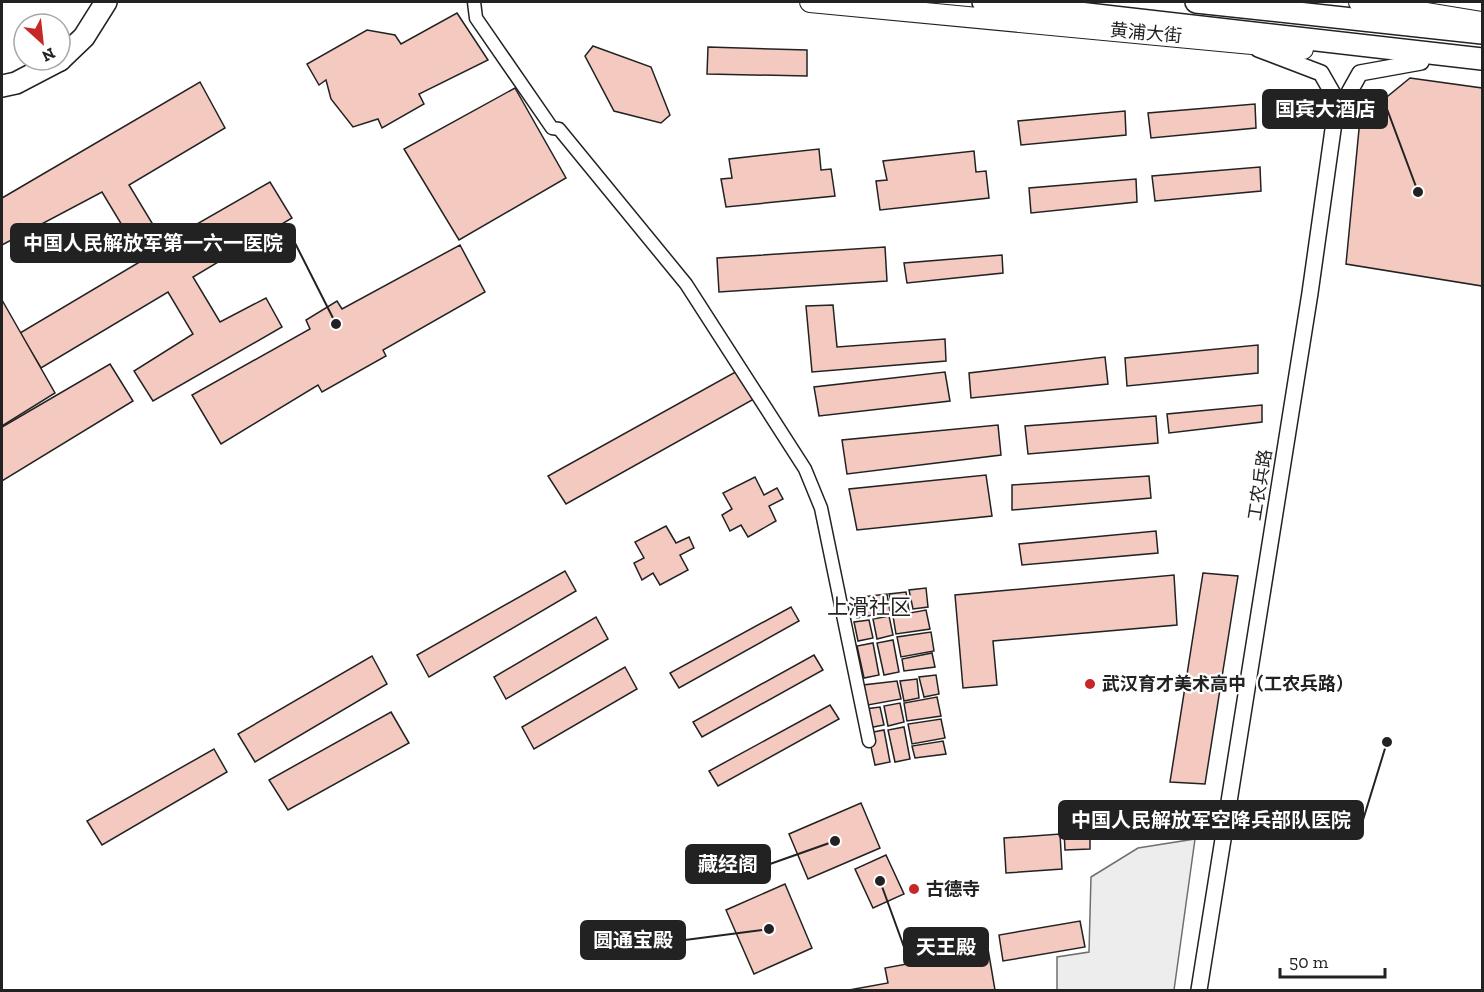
<svg xmlns="http://www.w3.org/2000/svg" width="1484" height="992" font-family="'Zilla Slab','Noto Sans SC',serif">
<rect width="100%" height="100%" fill="#fff"/>
<polygon fill="#ededed" stroke="#6f6f6f" stroke-width="1.5" points="1195,839 1174,990 1057,990 1057,957 1089,952 1091,877 1138,848"/>
<g fill="#f3c9c0" stroke="#222" stroke-width="1.5">
<polygon points="457,13 488,60 419,94 424,104 382,128 378,119 353,127 331,99 326,80 319,85 307,64 367,30 395,35 401,44"/>
<polygon points="593,46 651,67 670,115 661,123 614,111 585,56"/>
<polygon points="708,47 807,50 807,76 707,74"/>
<polygon points="1410,78 1482,88 1482,286 1346,264 1360,119"/>
<polygon points="200,82 225,128 129,185 164,243 270,182 292,218 193,277 220,322 266,298 282,327 153,401 134,371 193,334 168,292 41,368 20,333 143,260 102,192 2,245 2,198"/>
<polygon points="515,88 566,178 459,240 404,149"/>
<polygon points="1255,104 1256,128 1151,138 1148,113"/>
<polygon points="1125,111 1126,135 1021,145 1018,121"/>
<polygon points="819,149 821,170 831,169 835,196 726,207 721,179 732,178 729,159"/>
<polygon points="974,151 976,172 986,171 989,198 880,210 876,181 887,180 883,161"/>
<polygon points="1260,167 1261,191 1155,201 1152,176"/>
<polygon points="1136,179 1137,202 1031,213 1029,188"/>
<polygon points="460,245 485,292 383,350 386,356 322,392 318,385 221,444 192,395 310,329 306,320 337,301 342,309"/>
<polygon points="885,247 887,281 719,292 717,258"/>
<polygon points="1002,255 1003,273 907,283 904,263"/>
<polygon points="2,300 55,393 2,426"/>
<polygon points="833,305 837,347 945,339 946,361 812,372 806,306"/>
<polygon points="1258,345 1258,373 1127,386 1125,358"/>
<polygon points="1105,357 1108,384 971,398 969,373"/>
<polygon points="110,364 133,401 2,481 2,427"/>
<polygon points="739,370 754,399 566,504 548,476"/>
<polygon points="945,372 950,401 819,416 814,387"/>
<polygon points="1262,405 1262,422 1169,433 1167,414"/>
<polygon points="1156,416 1158,443 1028,454 1025,426"/>
<polygon points="998,425 1001,455 847,474 842,440"/>
<polygon points="986,475 992,516 857,530 849,489"/>
<polygon points="1149,476 1151,498 1012,510 1012,485"/>
<polygon points="755,477 764,495 777,488 783,499 769,506 776,521 748,537 741,525 730,531 722,515 732,509 723,493"/>
<polygon points="666,526 676,543 689,537 694,548 680,555 688,570 660,585 653,573 642,580 634,563 644,558 635,542"/>
<polygon points="1156,531 1158,553 1022,565 1019,544"/>
<polygon points="565,571 576,591 429,677 417,655"/>
<polygon points="1203,573 1238,576 1205,784 1170,782"/>
<polygon points="1174,575 1177,625 993,641 997,685 963,688 955,595"/>
<polygon points="926,588 928,607 913,609 909,590"/>
<polygon points="906,592 909,611 894,614 889,594"/>
<polygon points="887,594 890,612 857,618 853,598"/>
<polygon points="791,607 799,621 679,688 670,673"/>
<polygon points="926,610 930,629 896,634 893,616"/>
<polygon points="889,616 893,635 877,639 873,619"/>
<polygon points="596,617 608,639 506,699 494,677"/>
<polygon points="869,620 873,638 858,641 854,622"/>
<polygon points="931,632 934,651 901,657 897,637"/>
<polygon points="893,640 899,672 884,675 877,643"/>
<polygon points="873,643 879,675 864,678 857,646"/>
<polygon points="932,653 935,667 904,671 902,659"/>
<polygon points="814,655 823,670 702,737 693,722"/>
<polygon points="372,656 387,684 255,762 238,734"/>
<polygon points="625,667 637,689 534,749 522,727"/>
<polygon points="936,675 939,694 924,697 919,677"/>
<polygon points="917,679 919,698 904,701 900,681"/>
<polygon points="897,681 901,699 868,705 863,685"/>
<polygon points="937,697 941,716 907,721 904,703"/>
<polygon points="900,703 904,722 888,726 884,706"/>
<polygon points="830,705 839,719 718,786 709,771"/>
<polygon points="880,707 884,725 868,728 865,709"/>
<polygon points="391,712 409,743 288,810 269,780"/>
<polygon points="941,719 945,738 912,744 908,724"/>
<polygon points="904,727 910,759 895,762 888,730"/>
<polygon points="884,730 890,762 875,765 868,733"/>
<polygon points="943,741 946,754 915,758 912,746"/>
<polygon points="214,749 227,772 102,845 87,821"/>
<polygon points="861,803 880,848 808,879 789,834"/>
<polygon points="1090,830 1090,849 1065,850 1064,831"/>
<polygon points="1060,834 1062,869 1006,873 1004,838"/>
<polygon points="886,855 904,894 873,908 855,869"/>
<polygon points="785,884 812,948 754,974 726,910"/>
<polygon points="1080,921 1085,947 1003,961 999,935"/>
<polygon points="988,949 995,990 849,990 888,983 885,968"/>
</g>
<g fill="none" stroke-linecap="round" stroke-linejoin="round">
<g stroke="#222" stroke-width="15">
<g id="minor">
<polyline points="474,2 476,18 552,128 559,129 686,284 805,469 821,508 869,741"/>
<polyline points="1197,829 1225,827"/>
</g>
</g>
<g stroke="#222" stroke-width="18">
<g id="tertiary">
<polyline points="1343,116 1346,98 1360,73 1421,62"/>
<polyline points="1199,990 1310,293 1337,101 1321,73 1258,49"/>
</g>
</g>
<g stroke="#222" stroke-width="22">
<g id="primary">
<polyline points="810,2 1303,49"/>
<polyline points="1359,2 1482,22"/>
</g>
</g>
<g stroke="#222" stroke-width="24">
<g id="trunk">
<polyline points="983,2 1482,59"/>
<polyline points="1196,2 1482,33"/>
<polyline points="60,60 84,37 106,2"/>
<polyline points="2,86 16,83 60,60"/>
</g>
</g>
<use href="#minor" stroke="#fff" stroke-width="12"/>
<use href="#tertiary" stroke="#fff" stroke-width="15"/>
<use href="#primary" stroke="#fff" stroke-width="20"/>
<use href="#trunk" stroke="#fff" stroke-width="21"/>
</g>
<g fill="#c62828" stroke="#fff" stroke-width="2">
<circle cx="1090" cy="684" r="6"/>
<circle cx="914" cy="889" r="6"/>
</g>
<g text-anchor="middle" dominant-baseline="central" stroke-width="4.5" stroke-linejoin="round" paint-order="stroke">
<g font-size="18" fill="#222" stroke="#fff">
<text transform="translate(1146 33) rotate(5)">黄浦大街</text>
<text transform="translate(1260 485) rotate(-81)">工农兵路</text>
</g>
<g font-size="18" font-weight="bold" fill="#222" stroke="#fff" text-anchor="start">
<text x="1102" y="684">武汉育才美术高中（工农兵路）</text>
<text x="926" y="889">古德寺</text>
</g>
<g font-size="21" fill="#222" stroke="#fff">
<text x="869" y="606">上滑社区</text>
</g>
</g>
<path fill="none" stroke="#222" stroke-width="2" d="M1418 192L1387 109M336 324L295 243M1387 742L1363 820M835 841L770 864M769 929L685 940M880 881L904 947"/>
<g fill="#222" stroke="#fff" stroke-width="2">
<circle cx="1418" cy="192" r="6"/>
<circle cx="336" cy="324" r="6"/>
<circle cx="1387" cy="742" r="6"/>
<circle cx="835" cy="841" r="6"/>
<circle cx="769" cy="929" r="6"/>
<circle cx="880" cy="881" r="6"/>
</g>
<g fill="#222" stroke="#222" stroke-width="2">
<rect x="1263" y="90" width="124" height="38" rx="6"/>
<rect x="11" y="224" width="284" height="38" rx="6"/>
<rect x="1059" y="801" width="304" height="38" rx="6"/>
<rect x="686" y="845" width="84" height="38" rx="6"/>
<rect x="581" y="921" width="104" height="38" rx="6"/>
<rect x="904" y="928" width="84" height="38" rx="6"/>
</g>
<g font-size="20" text-anchor="middle" font-weight="bold" fill="#fff">
<text x="1325" y="116">国宾大酒店</text>
<text x="153" y="250">中国人民解放军第一六一医院</text>
<text x="1211" y="827">中国人民解放军空降兵部队医院</text>
<text x="728" y="871">藏经阁</text>
<text x="633" y="947">圆通宝殿</text>
<text x="946" y="954">天王殿</text>
</g>
<rect width="1484" height="992" fill="none" stroke="#222222" stroke-width="6"/>
<g transform="translate(42 42) rotate(153)"><circle r="28" fill="#ffffff" stroke="#a7a7a7" stroke-width="1.5"/>
<path d="M0-4.5L10 22L0 15L-10 22Z" fill="#c62828"/>
<text y="-9" font-size="16" font-weight="bold" text-anchor="middle" fill="#222222">N</text>
</g>
<path d="M1280 968v9h105v-9" fill="none" stroke="#222222" stroke-width="3"/>
<text x="1289" y="968" font-size="18" fill="#222222" stroke="#ffffff" stroke-width="4.5" paint-order="stroke">50 m</text>
</svg>
